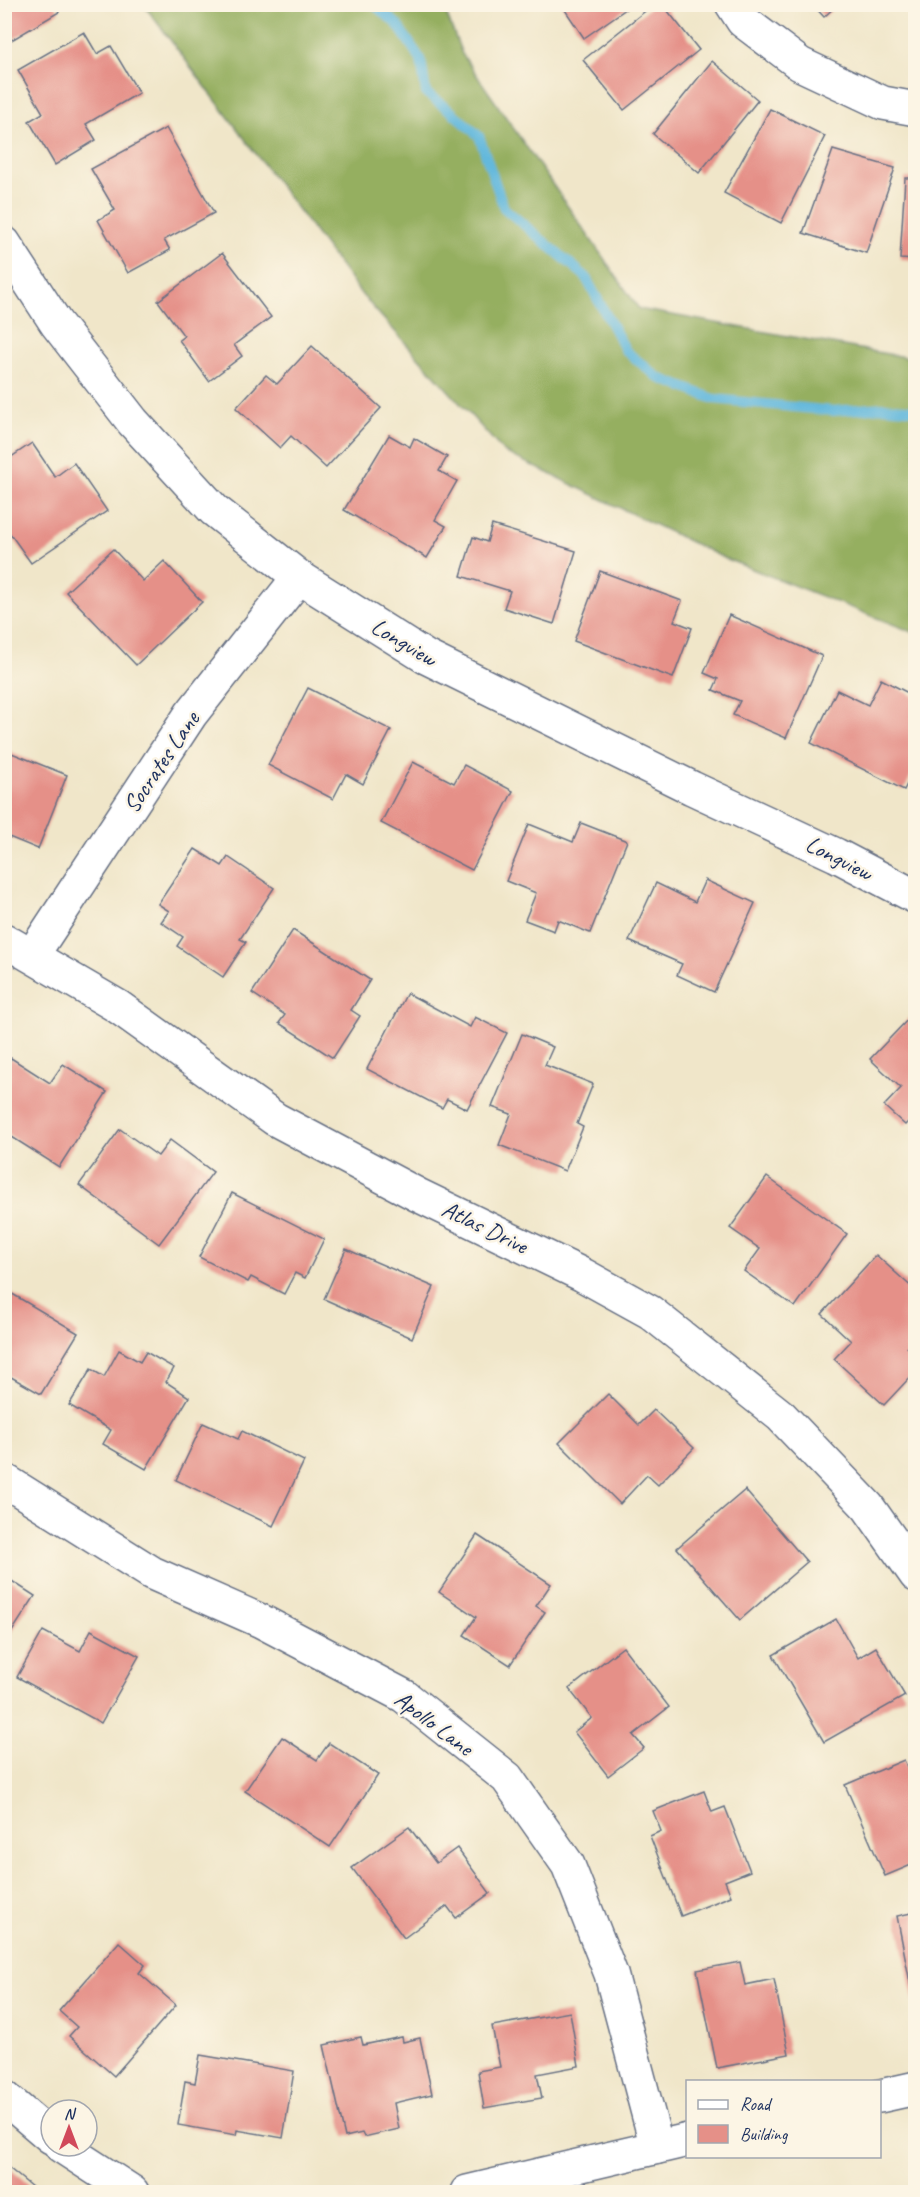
<svg xmlns="http://www.w3.org/2000/svg" width="920" height="2197" font-family="Caveat,sans-serif">
<rect width="100%" height="100%" fill="#fcf5e5"/>
<filter id="ink" filterUnits="userSpaceOnUse"><feTurbulence type="fractalNoise" baseFrequency=".0167" numOctaves="2"/><feDisplacementMap in="SourceGraphic" scale="12" xChannelSelector="R" yChannelSelector="G"/><feConvolveMatrix kernelMatrix="1 2 1 2 8 2 1 2 1" color-interpolation-filters="sRGB"/></filter>
<filter id="wash" filterUnits="userSpaceOnUse"><feTurbulence type="fractalNoise" baseFrequency=".008" numOctaves="4" result="noise"/><feDisplacementMap in="SourceGraphic" scale="24" xChannelSelector="R" yChannelSelector="G"/><feGaussianBlur stdDeviation="1.35" result="paint"/><feColorMatrix in="noise" values="0 0 0 0 0 0 0 0 0 0 0 0 0 0 0 0 0 1.4 0 .05"/><feComposite in="paint" operator="in"/></filter>
<g filter="url(#wash)">
<rect width="100%" height="100%" fill="#f0e6c9"/>
<polygon fill="#95af60" stroke="#586f5f" stroke-width="1.5" points="144,5 443,5 462,54 639,309 915,359 915,633 724,558 504,452 362,295"/>
<g fill="none" stroke-linecap="round" stroke-linejoin="round">
<polyline stroke="#60b7dc" stroke-width="10" points="373,4 397,24 421,60 426,93 452,112 479,136 504,208 585,276 626,351 659,378 714,399 833,411 885,407 916,410"/>
</g>
<g id="blocks">
<g fill="#e59088">
<polygon points="5,4 55,4 59,12 5,44"/>
<polygon points="561,4 633,4 584,38"/>
<polygon points="812,4 838,4 824,17"/>
<polygon points="653,5 663,5 699,50 624,110 583,60"/>
<polygon points="914,21 916,21 916,48 912,48"/>
<polygon points="84,32 97,54 111,46 139,93 86,124 96,140 55,165 29,121 43,113 18,70"/>
<polygon points="712,61 758,100 699,173 653,134"/>
<polygon points="770,109 825,136 781,223 724,193"/>
<polygon points="166,128 214,213 164,240 170,250 128,273 98,220 115,210 91,169"/>
<polygon points="833,150 895,168 866,253 803,233"/>
<polygon points="905,178 916,178 916,260 900,259"/>
<polygon points="222,253 271,317 234,345 242,356 209,381 179,340 184,336 158,301"/>
<polygon points="312,346 381,408 326,468 291,436 280,448 236,408 266,375 277,384"/>
<polygon points="389,435 410,447 414,438 447,457 439,471 457,481 435,520 446,526 427,558 344,510"/>
<polygon points="32,443 55,477 74,463 107,511 31,563 4,525 4,462"/>
<polygon points="492,525 576,551 554,624 504,608 510,591 461,576 473,537 487,542"/>
<polygon points="113,549 143,581 164,561 202,602 136,665 66,592"/>
<polygon points="600,571 682,601 674,621 692,628 673,678 574,641"/>
<polygon points="729,615 822,656 786,738 733,715 740,701 713,690 718,679 704,673"/>
<polygon points="881,679 916,697 916,766 904,790 811,743 837,690 868,705"/>
<polygon points="308,688 391,730 363,784 346,774 333,799 268,765"/>
<polygon points="4,750 67,775 38,849 4,835"/>
<polygon points="413,762 454,783 464,765 513,791 472,870 381,823"/>
<polygon points="581,823 627,841 590,933 558,920 554,931 525,920 536,893 506,881 529,824 573,842"/>
<polygon points="195,849 222,866 228,857 274,888 240,939 246,942 223,977 177,946 183,937 161,922 169,911 158,904"/>
<polygon points="705,880 755,903 714,992 677,975 682,964 629,941 656,883 695,902"/>
<polygon points="293,930 370,980 351,1010 360,1016 333,1058 279,1023 285,1015 252,993"/>
<polygon points="407,993 470,1027 475,1017 507,1033 467,1109 447,1099 442,1108 367,1069"/>
<polygon points="912,1015 916,1018 916,1118 914,1116 905,1125 884,1106 901,1088 870,1059"/>
<polygon points="522,1034 553,1047 545,1065 593,1084 577,1124 583,1127 565,1171 499,1145 511,1114 492,1107"/>
<polygon points="11,1058 50,1083 63,1064 107,1092 59,1167 4,1132 4,1069"/>
<polygon points="120,1129 158,1156 170,1140 213,1172 159,1244 79,1185"/>
<polygon points="767,1177 847,1234 795,1307 744,1271 760,1249 730,1228"/>
<polygon points="232,1193 324,1239 305,1278 295,1273 284,1294 251,1277 248,1282 199,1257"/>
<polygon points="346,1249 434,1287 412,1338 324,1299"/>
<polygon points="876,1255 916,1291 916,1339 907,1347 916,1355 916,1371 884,1405 834,1359 851,1341 822,1314"/>
<polygon points="4,1289 78,1333 41,1394 4,1373"/>
<polygon points="119,1350 140,1362 146,1352 174,1368 166,1382 189,1397 146,1469 103,1444 111,1430 69,1405 91,1369 104,1377"/>
<polygon points="608,1394 639,1425 654,1410 694,1448 658,1485 647,1475 620,1504 559,1443"/>
<polygon points="203,1423 238,1439 242,1431 304,1461 273,1526 176,1480"/>
<polygon points="745,1490 807,1562 740,1620 677,1548"/>
<polygon points="477,1535 551,1584 536,1606 545,1612 510,1665 464,1635 476,1617 439,1592"/>
<polygon points="4,1576 35,1596 4,1644"/>
<polygon points="836,1619 858,1658 876,1647 905,1696 824,1742 773,1655"/>
<polygon points="91,1630 139,1656 101,1723 17,1677 43,1631 80,1651"/>
<polygon points="623,1647 669,1707 633,1735 644,1748 608,1776 574,1732 592,1718 569,1689"/>
<polygon points="282,1737 317,1760 329,1743 378,1775 330,1847 245,1791"/>
<polygon points="904,1760 916,1787 916,1863 885,1876 845,1785"/>
<polygon points="704,1791 712,1812 725,1807 750,1871 725,1881 731,1896 681,1916 650,1836 661,1831 653,1811"/>
<polygon points="409,1827 436,1863 457,1848 490,1893 456,1918 447,1906 404,1938 352,1868"/>
<polygon points="916,1912 916,2003 914,2003 897,1916"/>
<polygon points="119,1942 145,1965 139,1973 176,2005 114,2076 69,2036 77,2027 59,2011"/>
<polygon points="740,1962 745,1985 774,1979 789,2054 717,2068 697,1970"/>
<polygon points="570,2012 579,2066 537,2074 542,2098 484,2108 478,2071 500,2067 492,2026"/>
<polygon points="361,2037 363,2045 402,2037 403,2042 420,2038 432,2094 394,2103 399,2129 364,2137 362,2133 345,2137 324,2045"/>
<polygon points="200,2055 294,2071 283,2138 237,2130 236,2135 178,2125 185,2081 195,2083"/>
<polygon points="4,2164 38,2192 4,2192"/>
</g>
</g>
</g>
<g filter="url(#ink)">
<use href="#blocks" fill-opacity="0" stroke="#666f83" stroke-width="1.5"/>
<g fill="none" stroke-linecap="round" stroke-linejoin="round">
<g stroke="#666f83" stroke-width="36">
<g id="street">
<polyline points="732,4 743,21 800,64 883,103 916,109"/>
<polyline points="4,243 56,323 133,422 214,510 299,577 426,657 692,788 836,855 916,897"/>
<polyline points="4,940 117,1006 275,1119 418,1195 583,1275 650,1312 781,1416 868,1507 916,1575"/>
<polyline points="33,954 191,714 299,577"/>
<polyline points="4,1480 152,1573 261,1621 404,1696 507,1778 568,1865 611,1974 657,2147"/>
<polyline points="880,2096 916,2088"/>
<polyline points="4,2097 51,2137"/>
<polyline points="61,2146 132,2192"/>
<polyline points="467,2192 688,2140"/>
</g>
</g>
<use href="#street" stroke="#fff" stroke-width="33"/>
</g>
</g>
<g text-anchor="middle" dominant-baseline="central" stroke-width="5" stroke-linejoin="round" paint-order="stroke">
<g font-size="24" fill="#1b2f5e" stroke="#fcf5e5">
<text transform="translate(404 642) rotate(31)">Longview</text>
<text transform="translate(161 762) rotate(-56)">Socrates Lane</text>
<text transform="translate(839 858) rotate(27)">Longview</text>
<text transform="translate(485 1227) rotate(26)">Atlas Drive</text>
<text transform="translate(434 1723) rotate(37)">Apollo Lane</text>
</g>
</g>
<rect width="920" height="2197" fill="none" stroke="#fcf5e5" stroke-width="24"/>
<rect x="686" y="2080" width="195" height="78" fill="#fcf5e5" stroke="#a2a6af" stroke-width="1.5"/>
<rect x="698" y="2100" width="30" height="9" fill="#ffffff" stroke="#a2a6af" stroke-width="1.5"/>
<text x="740" y="2110" font-size="18" fill="#1b2f5e">Road</text>
<rect x="698" y="2125" width="30" height="18" fill="#e59088" stroke="#a2a6af" stroke-width="1.5"/>
<text x="740" y="2140" font-size="18" fill="#1b2f5e">Building</text>
<g transform="translate(69 2128)"><circle r="28" fill="#fcf5e5" stroke="#a2a6af" stroke-width="1.5"/>
<path d="M0-4.5L10 22L0 15L-10 22Z" fill="#d1495b"/>
<text y="-9" font-size="16" font-weight="bold" text-anchor="middle" fill="#1b2f5e">N</text>
</g>
</svg>
